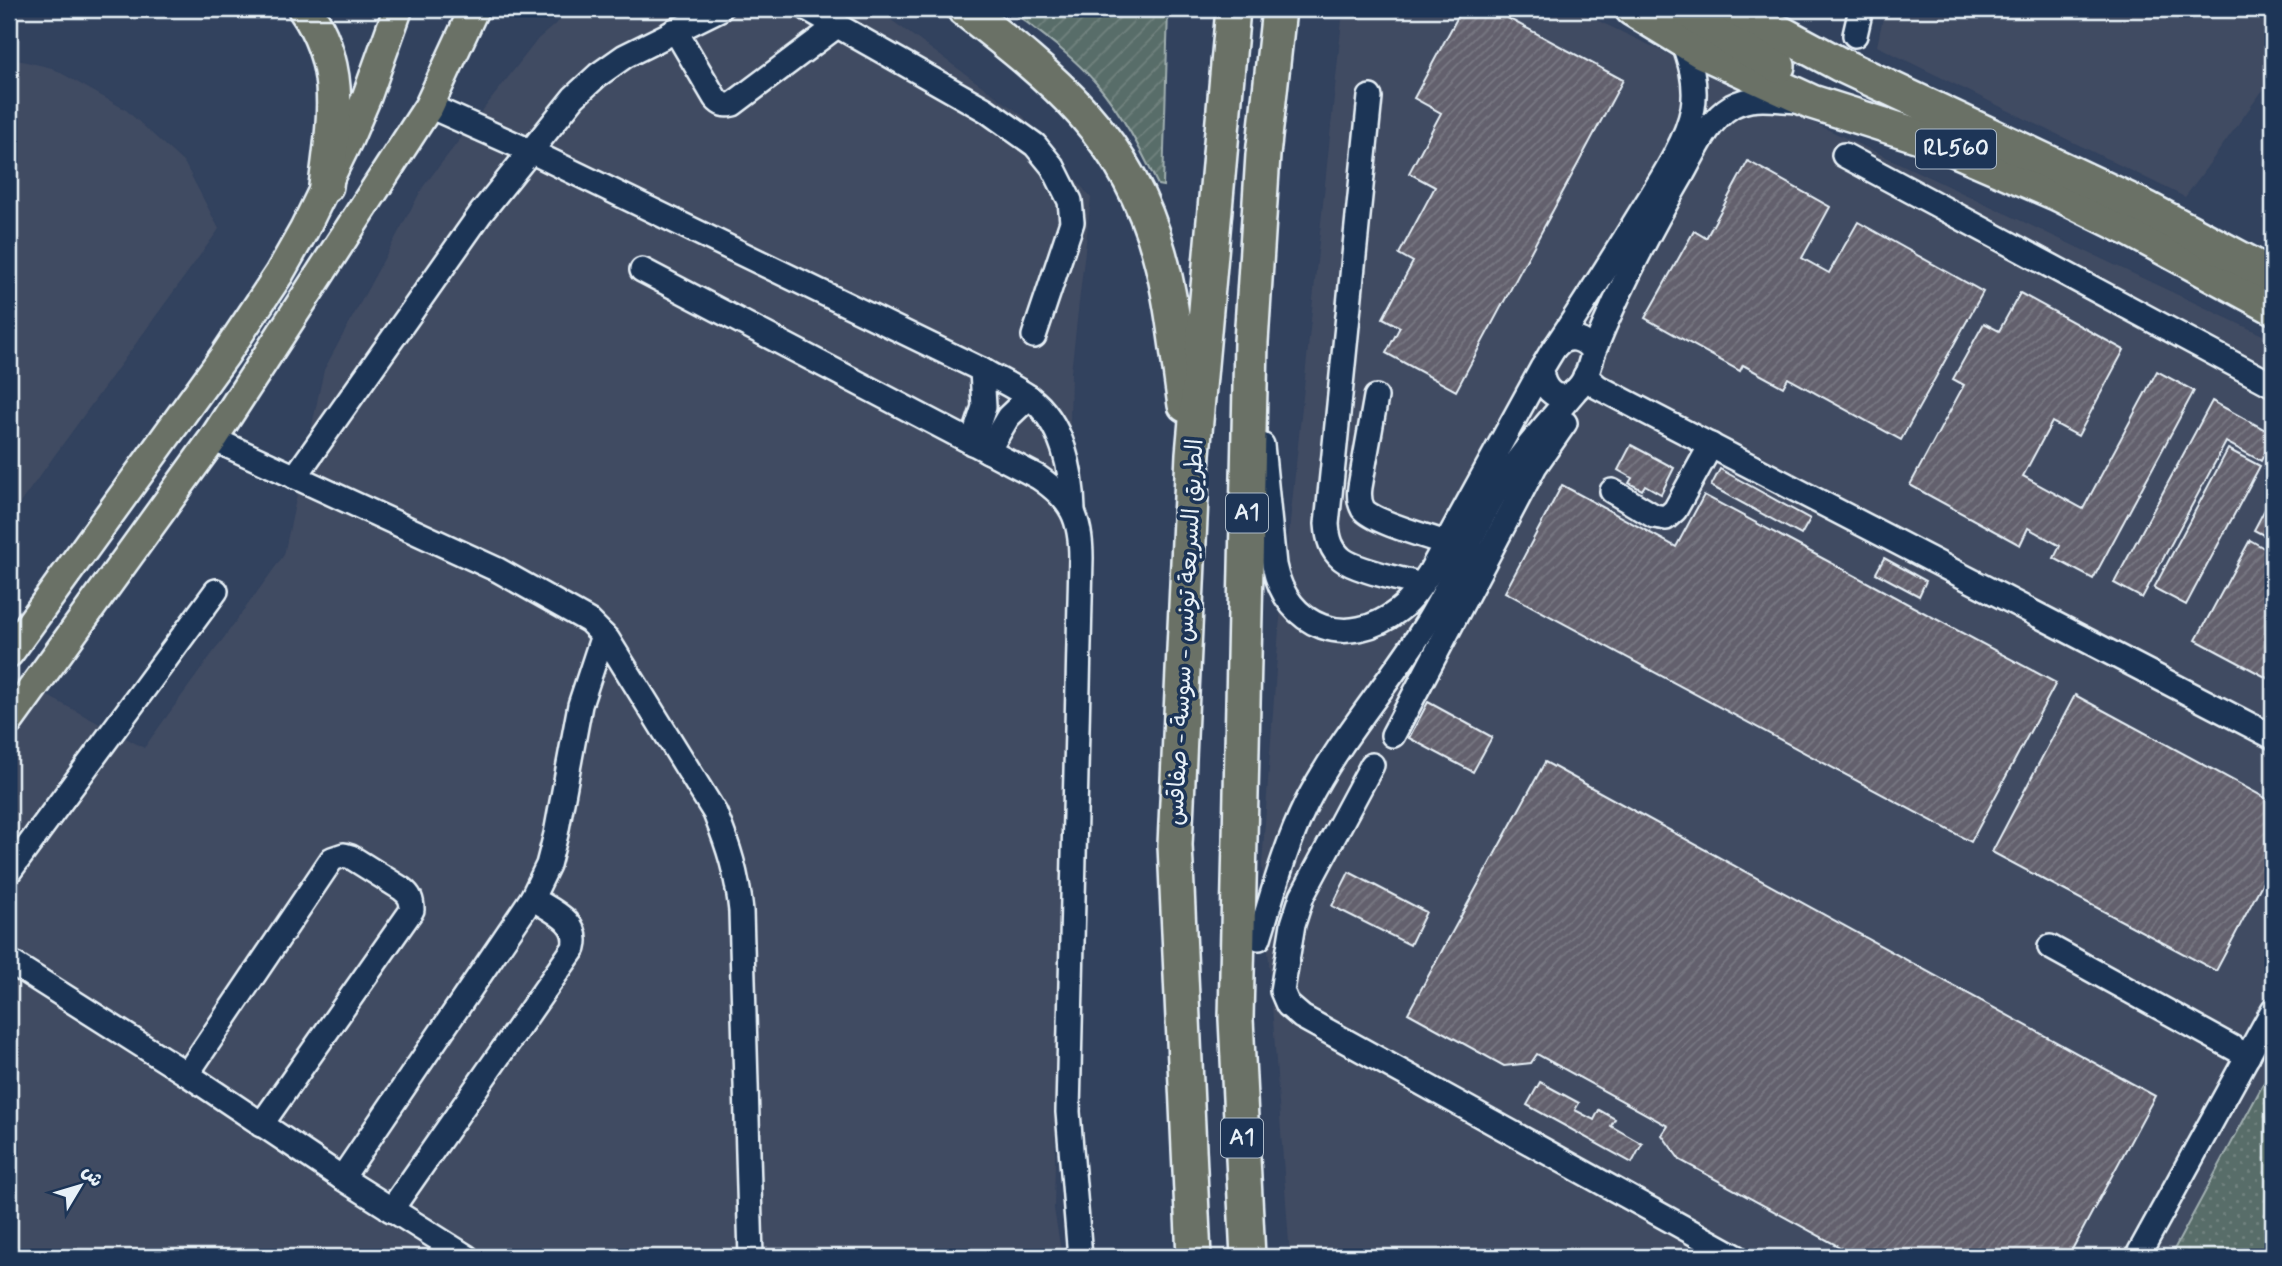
<svg xmlns="http://www.w3.org/2000/svg" width="2282" height="1266" font-family="Mynerve,'Playpen Sans Arabic',sans-serif">
<defs>
<pattern id="grass-dots" width="8" height="8" patternUnits="userSpaceOnUse" patternTransform="scale(1.75)"><rect width="8" height="8" fill="#596d69"/><path d="M2 2h.1M6 6h.1" fill="none" stroke="#71827f" stroke-width="1.8" stroke-linecap="round"/></pattern>
<pattern id="garden-furrows" width="10" height="10" patternUnits="userSpaceOnUse" patternTransform="scale(1.75)"><rect width="10" height="10" fill="#596d69"/><path d="M-1 1l2-2M0 10L10 0M9 11l2-2" fill="none" stroke="#71827f"/></pattern>
<pattern id="building-hatch" width="6" height="6" patternUnits="userSpaceOnUse" patternTransform="scale(1.75)"><rect width="6" height="6" fill="#63616d"/><path d="M-1 1l2-2M0 6l6-6M5 7l2-2" fill="none" stroke="#797883"/></pattern>
</defs>
<rect width="100%" height="100%" fill="#32425e"/>
<filter id="ink" filterUnits="userSpaceOnUse"><feTurbulence type="fractalNoise" baseFrequency=".0143" numOctaves="2"/><feDisplacementMap in="SourceGraphic" scale="14" xChannelSelector="R" yChannelSelector="G"/><feConvolveMatrix kernelMatrix="1 2 1 2 8 2 1 2 1" color-interpolation-filters="sRGB"/></filter>
<g filter="url(#ink)">
<g fill="#414b62">
<polygon points="573,9 876,9 1023,116 1091,198 1071,372 1054,1209 1062,1257 9,1257 9,675 144,748 284,555 324,370 423,187 538,39"/>
<polygon points="1370,9 1573,9 2273,340 2273,1257 1290,1257 1262,865 1279,629 1342,20"/>
<polygon points="1885,9 2273,9 2273,76 2185,197 1877,46"/>
<polygon points="9,58 52,68 126,110 185,164 219,229 9,518"/>
</g>
<polygon fill="url(#grass-dots)" stroke="#a0afb0" stroke-width="2" points="2273,1066 2273,1257 2170,1257"/>
<path fill="url(#garden-furrows)" stroke="#a0afb0" stroke-width="2" d="M1009 9C1025 9 1050 13 1063 9H1168L1163 186 1158 185C1141 150 1122 113 1096 83 1071 54 1039 32 1009 9Z"/>
<g fill="url(#building-hatch)" stroke="#e8f1f8" stroke-width="2">
<polygon points="1462,9 1491,9 1623,80 1456,391 1386,353 1400,327 1383,318 1413,262 1399,254 1435,187 1409,173 1441,113 1414,98"/>
<polygon points="1748,161 1830,207 1802,258 1829,273 1858,222 1983,292 1901,440 1788,378 1783,387 1743,365 1740,371 1645,318 1694,231 1706,238"/>
<polygon points="2020,293 2124,350 2078,436 2052,422 2023,476 2083,509 2157,371 2194,391 2093,579 2054,558 2060,546 2028,528 2020,545 1910,485 1964,385 1953,379 1984,323 1999,331"/>
<polygon points="2212,401 2273,434 2273,437 2261,461 2226,442 2142,598 2114,583"/>
<polygon points="1631,445 1674,468 1661,494 1645,485 1642,490 1629,483 1632,478 1618,470"/>
<polygon points="2228,449 2260,466 2186,605 2154,588"/>
<polygon points="1720,469 1810,519 1801,535 1711,486"/>
<polygon points="1562,485 1676,547 1704,495 2056,683 1971,842 1505,592"/>
<polygon points="2273,494 2273,540 2254,530"/>
<polygon points="2250,540 2271,552 2273,548 2273,681 2196,640"/>
<polygon points="1884,558 1926,581 1919,596 1876,573"/>
<polygon points="2075,695 2273,802 2273,863 2216,971 1992,852"/>
<polygon points="1428,702 1492,737 1473,772 1409,738"/>
<polygon points="1545,762 2155,1096 2068,1257 1858,1257 1680,1160 1662,1135 1668,1126 1537,1054 1531,1063 1504,1066 1408,1013"/>
<polygon points="1349,872 1426,912 1410,945 1332,906"/>
<polygon points="1540,1082 1579,1103 1575,1110 1594,1120 1599,1110 1615,1119 1611,1126 1642,1144 1632,1163 1527,1105"/>
</g>
<g fill="none" stroke-linecap="round" stroke-linejoin="round">
<g stroke="#e8f1f8" stroke-width="28">
<g id="minor">
<polyline points="808,9 986,110 1035,145 1053,167 1070,201 1072,222 1034,336"/>
<path d="M675 30 715 98C721 105 725 106 733 104L838 25"/>
<polyline points="1855,35 1861,9"/>
<path d="M1370 97 1327 524C1328 538 1331 550 1342 559 1357 571 1402 579 1421 585"/>
<path d="M429 106 530 151 982 370C997 379 1015 387 1029 397 1063 422 1072 471 1073 510"/>
<polyline points="1844,155 2273,385"/>
<path d="M642 270 1038 477C1072 500 1081 518 1081 558L1068 1112 1080 1257"/>
<path d="M1556 346C1586 301 1615 255 1643 209 1661 180 1687 141 1693 108 1697 83 1690 61 1682 39"/>
<path d="M1593 353C1618 291 1648 233 1682 175 1695 152 1708 120 1732 106 1752 95 1775 100 1796 101"/>
<polyline points="1585,376 1598,387 2273,737"/>
<path d="M1376 397 1360 487C1359 494 1359 502 1363 509 1373 522 1429 537 1446 543"/>
<path d="M213 439 498 570 589 621 608 640 715 813C729 848 737 873 741 911L751 1257"/>
<polyline points="972,443 984,407 982,370"/>
<path d="M1262 445 1274 565C1287 629 1348 650 1399 610 1412 600 1421 586 1430 572L1542 368C1546 362 1550 354 1555 347 1567 333 1586 338 1593 353 1590 366 1584 385 1573 392 1555 405 1540 385 1542 368"/>
<polyline points="988,451 1008,417 1029,397"/>
<polyline points="295,477 481,213 574,97 598,75 625,56 720,9"/>
<polyline points="1612,491 1654,516 1666,518 1675,510 1711,445"/>
<polyline points="1393,735 1535,466 1565,423"/>
<polyline points="1372,765 1302,896 1293,924 1282,991 1288,1005 1302,1017 1737,1257"/>
<polyline points="9,872 216,591"/>
<path d="M1259 938C1273 893 1285 847 1306 804 1339 739 1389 684 1427 623 1453 581 1471 535 1496 492 1518 455 1547 424 1574 392"/>
<polyline points="2050,947 2248,1056"/>
<polyline points="9,961 187,1074 342,1178 467,1257"/>
<path d="M187 1074 332 859 344 855 351 857 402 889C410 895 412 900 412 910L261 1125"/>
<polyline points="342,1178 532,898 548,865 556,834 580,705 603,635"/>
<path d="M391 1210 574 948C581 921 550 910 532 898"/>
<polyline points="2137,1257 2273,1010"/>
</g>
</g>
<g stroke="#e8f1f8" stroke-width="33">
<g id="major">
<polyline points="9,653 225,355 279,274 304,230 349,138 367,96 398,9"/>
<polyline points="9,721 213,439 429,106 474,9"/>
</g>
</g>
<g stroke="#e8f1f8" stroke-width="38">
<g id="highway">
<path d="M305 9C345 66 334 121 326 186"/>
<path d="M964 9C1054 79 1127 136 1159 253 1173 302 1177 354 1185 405"/>
<polyline points="1632,9 1701,51 1812,102 1935,141 2056,193 2131,230 2273,307"/>
<polyline points="1685,9 1739,44 1778,66"/>
<polyline points="1736,9 1839,64 2148,209 2273,276"/>
<polyline points="1194,1257 1175,845 1193,454 1233,9"/>
<polyline points="1248,1257 1236,1019 1251,342 1263,155 1279,9"/>
</g>
</g>
<use href="#minor" stroke="#1d3557" stroke-width="23"/>
<use href="#major" stroke="#6a7166" stroke-width="28"/>
<use href="#highway" stroke="#6a7166" stroke-width="33"/>
</g>
</g>
<g text-anchor="middle" dominant-baseline="central" stroke-width="7" stroke-linejoin="round" paint-order="stroke">
<g fill="#1d3557" stroke="#abb9c8" stroke-width="2">
<rect x="1916" y="129.5" width="80" height="39" rx="5"/>
<rect x="1226" y="493.5" width="42" height="39" rx="5"/>
<rect x="1221" y="1118.5" width="42" height="39" rx="5"/>
</g>
<g font-size="23" font-weight="bold" fill="#e8f1f8">
<text x="1956" y="149">RL560</text>
<text x="1247" y="513">A1</text>
<text x="1242" y="1138">A1</text>
</g>
<g font-size="24" fill="#e8f1f8" stroke="#1d3557">
<text transform="translate(1186 632) rotate(-87)">الطريق السريعة تونس - سوسة - صفاقس</text>
</g>
</g>
<rect width="2282" height="1266" fill="none" stroke="#1d3557" stroke-width="35"/>
<rect x="18" y="18" width="2247" height="1231" fill="none" stroke="#e8f1f8" stroke-width="2.5" filter="url(#ink)"/>
<g transform="translate(80 1186) rotate(52)" stroke="#1d3557" stroke-width="5" paint-order="stroke">
<path d="M0-5L12 26L0 18L-12 26Z" fill="#e8f1f8"/>
<text y="-10" font-size="19" font-weight="bold" text-anchor="middle" fill="#e8f1f8">ش</text>
</g>
</svg>
